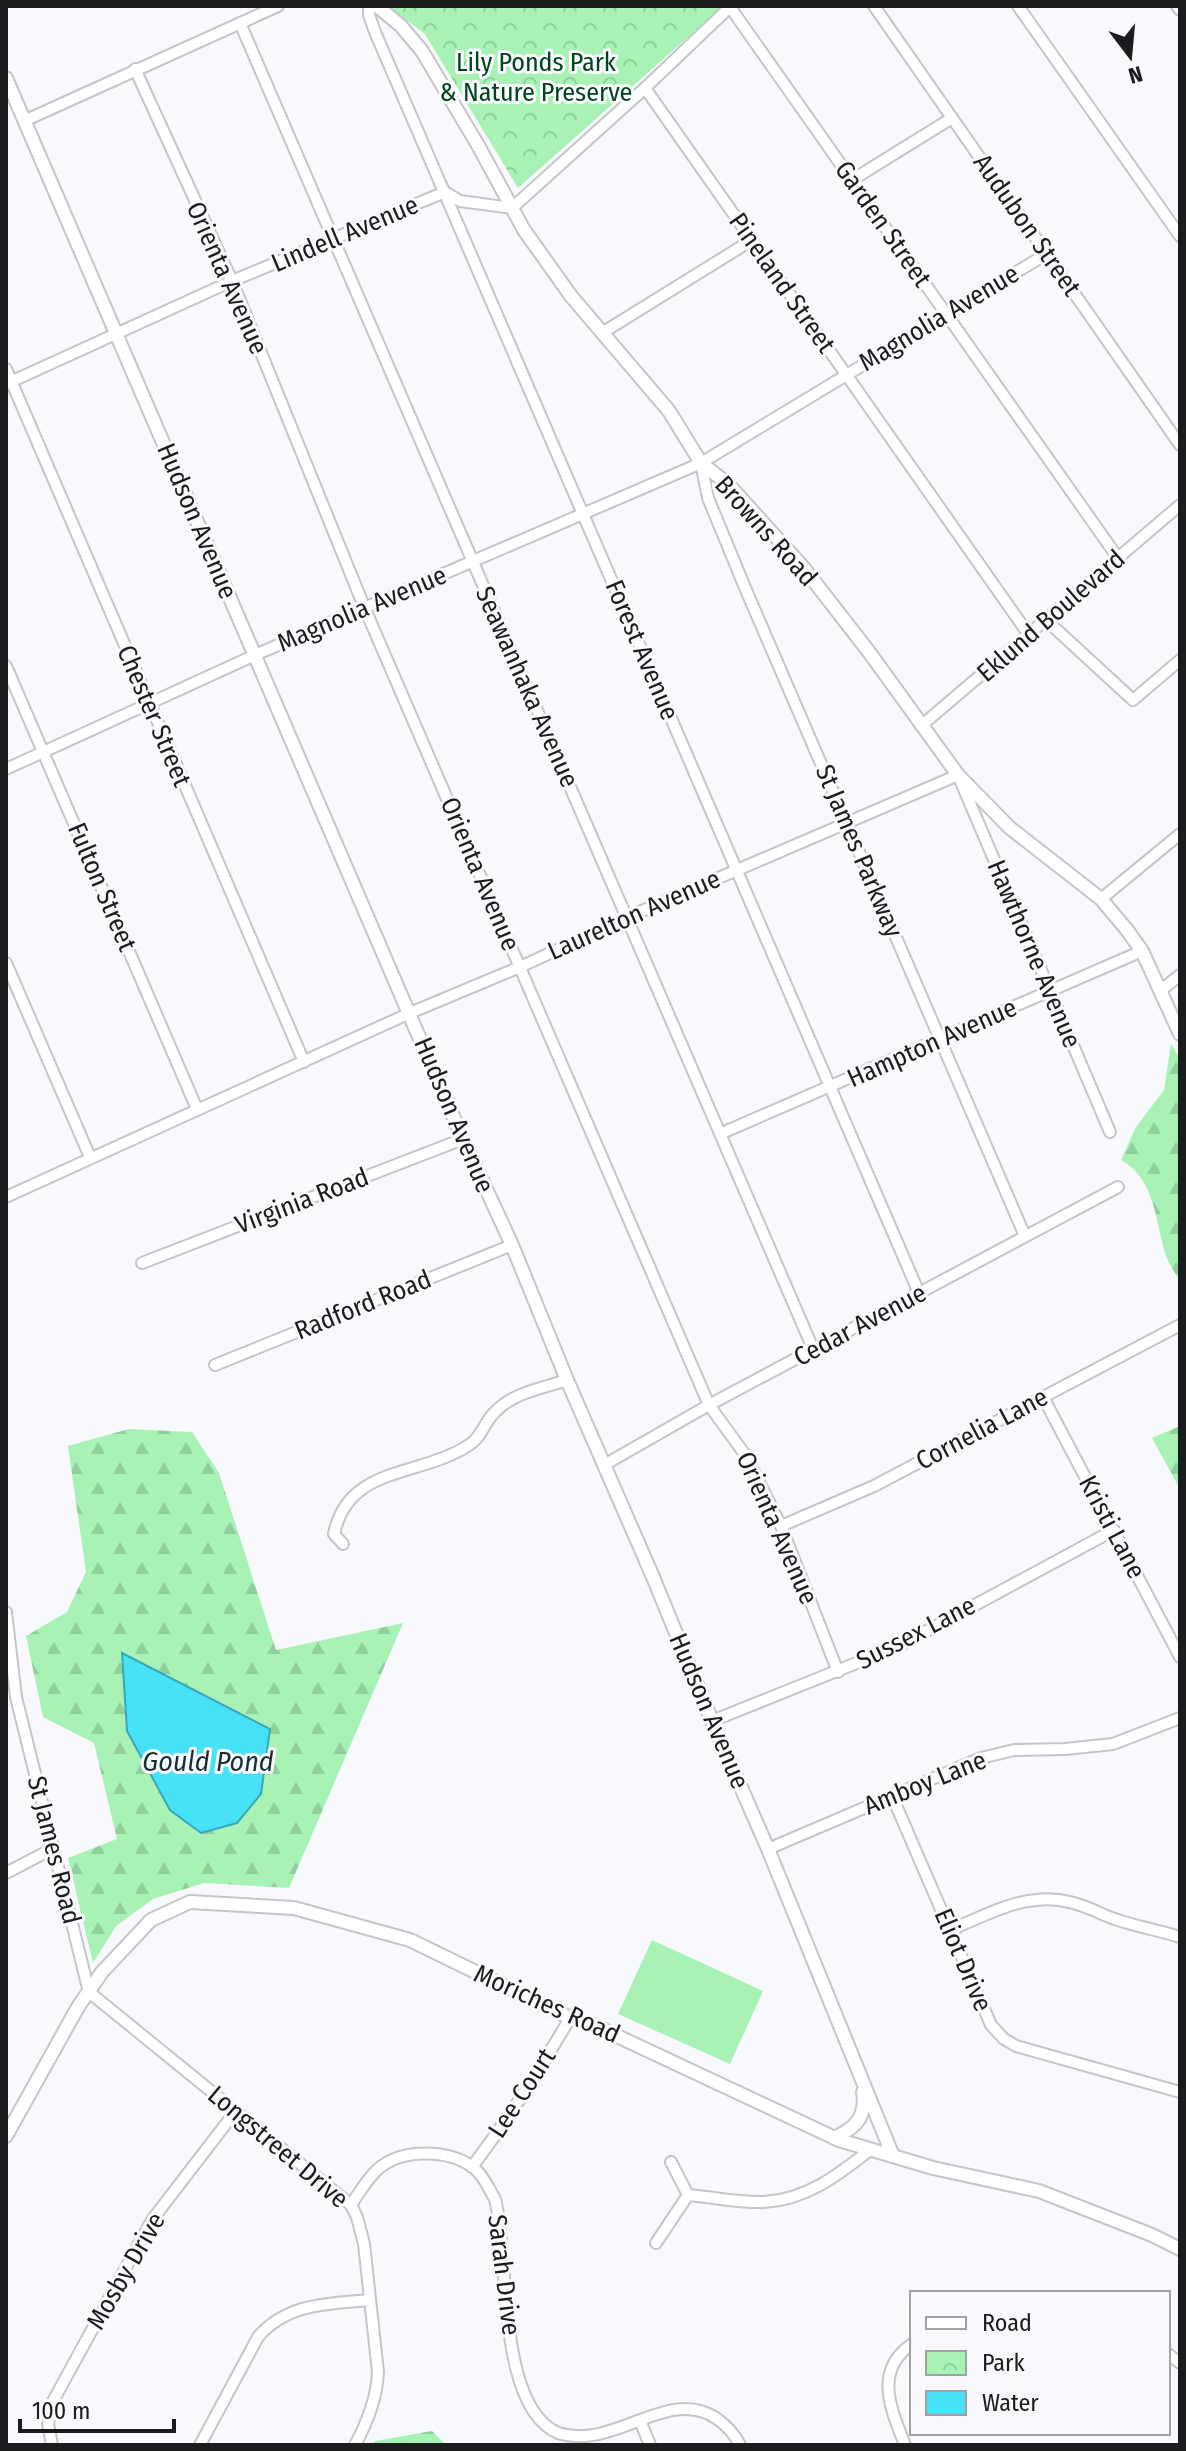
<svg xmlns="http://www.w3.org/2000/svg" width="1186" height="2451" font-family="'Fira Sans Condensed',sans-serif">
<defs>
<pattern id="forest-firs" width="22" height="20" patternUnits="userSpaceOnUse" patternTransform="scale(2)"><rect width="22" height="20" fill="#a8f2b5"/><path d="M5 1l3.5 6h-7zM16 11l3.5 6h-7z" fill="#90cf9b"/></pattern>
<pattern id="park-crowns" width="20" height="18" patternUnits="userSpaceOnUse" patternTransform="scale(2)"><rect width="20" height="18" fill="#a8f2b5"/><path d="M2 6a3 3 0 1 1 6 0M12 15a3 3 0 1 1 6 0" fill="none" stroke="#90cf9b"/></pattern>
</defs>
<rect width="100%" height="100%" fill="#f8f9fc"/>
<g fill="url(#forest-firs)">
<path d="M1171 1044 1180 1059 1178 1278C1174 1271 1169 1264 1166 1256 1155 1222 1156 1179 1121 1160L1136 1127 1164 1090Z"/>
<polygon points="1180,1426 1180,1489 1152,1438"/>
<polygon points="129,1429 192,1432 219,1473 276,1650 403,1623 289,1888 204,1883 153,1899 116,1926 93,1963 68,1858 117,1839 94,1743 43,1717 26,1636 67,1612 86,1572 68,1446"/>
<polygon points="432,2431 446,2445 373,2445 375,2441"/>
</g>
<polygon fill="url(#park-crowns)" points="388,6 723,6 518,188 425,34"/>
<polygon fill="#a8f2b5" points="652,1940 763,1991 730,2064 618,2014"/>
<polygon fill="#48e2f8" stroke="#3aa7b6" stroke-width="2" points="122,1653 270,1729 261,1794 237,1823 201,1833 170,1810 127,1731"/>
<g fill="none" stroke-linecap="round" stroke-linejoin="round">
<g stroke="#c5c6c9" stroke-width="14">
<g id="minor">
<polyline points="369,6 369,15 375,32 919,1293"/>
<polyline points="874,6 1180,445"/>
<polyline points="1018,6 1180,236"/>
<polyline points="1177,6 1180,10"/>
<polyline points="730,7 1118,558"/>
<polyline points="240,23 814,1351"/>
<polyline points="135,69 232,281 365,609 709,1405 746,1456 781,1526 838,1672"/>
<polyline points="645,88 1029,635"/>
<polyline points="24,121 278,6"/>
<polyline points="852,180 952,118"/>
<polyline points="602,333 752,240"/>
<polyline points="6,369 304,1062"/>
<polyline points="6,384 232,281 445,192 460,201 512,208 645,88 731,6"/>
<polyline points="701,463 708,498 746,590 1025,1236"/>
<polyline points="1046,620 1133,700 1180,660"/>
<polyline points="6,666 197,1109"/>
<polyline points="921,726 1180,505"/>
<polyline points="6,769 255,655 701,463 1048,253"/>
<polyline points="1101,899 1180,834"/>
<polyline points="6,963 90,1157"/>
<polyline points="1160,991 1180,975"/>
<polyline points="722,1133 1142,951"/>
<polyline points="6,1197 410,1013 520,967 628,917 958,775 1110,1132"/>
<polyline points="142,1263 463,1139"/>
<polyline points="215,1365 512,1245"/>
<polyline points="1043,1397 1180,1657"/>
<polyline points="604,1465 709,1405 1118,1187"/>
<polyline points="781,1526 874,1486 1180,1325"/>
<path d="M343 1544 334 1534C348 1465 421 1477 469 1445 482 1437 484 1422 495 1412 512 1393 543 1388 567 1380"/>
<path d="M6 1612 16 1697 89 1992 351 2205 357 2217 364 2244 378 2372C377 2397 367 2423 355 2445"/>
<polyline points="712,1721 899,1646 1114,1530"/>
<polyline points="892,1796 991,2025 1004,2039 1016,2046 1180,2092"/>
<polyline points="768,1849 981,1758 1014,1750 1065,1749 1113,1744 1180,1718"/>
<polyline points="6,1873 54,1848"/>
<path d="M952 1932 959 1926C984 1916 1010 1902 1036 1900 1060 1897 1081 1904 1102 1914 1126 1925 1155 1929 1180 1937"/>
<path d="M671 2162 688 2195C713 2197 739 2203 764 2202 806 2200 838 2175 870 2150"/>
<path d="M472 2167C508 2119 540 2070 570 2018"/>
<path d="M351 2205C359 2193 367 2179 378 2169 402 2148 449 2149 474 2168 485 2177 488 2188 495 2199 510 2257 496 2406 558 2433 615 2451 666 2386 716 2418 726 2425 734 2433 740 2445"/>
<polyline points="656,2243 688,2195"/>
<polyline points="1168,2354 1180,2363"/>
<polyline points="641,2423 650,2445"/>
<polyline points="52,2445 48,2424 52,2403 152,2220 235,2112"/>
<path d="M200 2445 258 2337C287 2303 328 2304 370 2300"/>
<path d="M905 2445C891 2409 873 2371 912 2344"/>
</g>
</g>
<g stroke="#c5c6c9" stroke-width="16">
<g id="tertiary">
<polyline points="377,6 401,26 422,51 479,147 524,230 571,296 669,411 701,463 728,484 803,567 869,652 958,775 1010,828 1101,899 1127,930 1142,951 1180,1034"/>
<polyline points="6,78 463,1139 512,1245 567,1380 653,1577 712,1721 768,1849 893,2156"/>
<polyline points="6,2136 78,2007 102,1972 151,1920 190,1902 294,1908 410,1940 570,2018 600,2028 839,2140 933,2168 1039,2191 1152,2235 1180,2249"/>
<path d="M834 2138C856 2128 867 2116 863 2092"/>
</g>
</g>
<use href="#minor" stroke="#fff" stroke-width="10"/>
<use href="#tertiary" stroke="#fff" stroke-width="12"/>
</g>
<g text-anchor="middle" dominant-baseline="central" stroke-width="6" stroke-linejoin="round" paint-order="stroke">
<g font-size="26" fill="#004419" stroke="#f8f9fc">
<text x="536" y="62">Lily Ponds Park<tspan x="536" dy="30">&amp; Nature Preserve</tspan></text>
</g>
<g font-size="26" fill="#1b1c1d" stroke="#f8f9fc">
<text transform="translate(883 224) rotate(55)">Garden Street</text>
<text transform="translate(1027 225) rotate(55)">Audubon Street</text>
<text transform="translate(345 234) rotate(-23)">Lindell Avenue</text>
<text transform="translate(227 278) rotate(66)">Orienta Avenue</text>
<text transform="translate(782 283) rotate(55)">Pineland Street</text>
<text transform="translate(939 318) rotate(-31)">Magnolia Avenue</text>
<text transform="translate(197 521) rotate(67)">Hudson Avenue</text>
<text transform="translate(766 531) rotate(48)">Browns Road</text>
<text transform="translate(362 609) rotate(-23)">Magnolia Avenue</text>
<text transform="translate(1051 616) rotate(-41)">Eklund Boulevard</text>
<text transform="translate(642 650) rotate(67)">Forest Avenue</text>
<text transform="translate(527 687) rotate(66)">Seawanhaka Avenue</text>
<text transform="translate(154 716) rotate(67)">Chester Street</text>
<text transform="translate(859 851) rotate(67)">St James Parkway</text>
<text transform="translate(480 874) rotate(67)">Orienta Avenue</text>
<text transform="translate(102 887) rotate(67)">Fulton Street</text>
<text transform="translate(634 915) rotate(-24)">Laurelton Avenue</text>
<text transform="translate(1034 954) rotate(67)">Hawthorne Avenue</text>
<text transform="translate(932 1043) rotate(-24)">Hampton Avenue</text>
<text transform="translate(454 1115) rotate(67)">Hudson Avenue</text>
<text transform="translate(302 1201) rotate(-21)">Virginia Road</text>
<text transform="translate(363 1305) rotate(-22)">Radford Road</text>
<text transform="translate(860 1325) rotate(-28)">Cedar Avenue</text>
<text transform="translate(982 1429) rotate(-28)">Cornelia Lane</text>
<text transform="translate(1112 1527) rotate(62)">Kristi Lane</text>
<text transform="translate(777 1528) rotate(66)">Orienta Avenue</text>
<text transform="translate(916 1633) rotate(-27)">Sussex Lane</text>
<text transform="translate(709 1711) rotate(67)">Hudson Avenue</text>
<text transform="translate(925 1783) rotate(-22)">Amboy Lane</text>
<text transform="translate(54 1850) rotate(76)">St James Road</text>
<text transform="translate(963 1960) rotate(67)">Eliot Drive</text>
<text transform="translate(547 2004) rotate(24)">Moriches Road</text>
<text transform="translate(522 2093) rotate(-57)">Lee Court</text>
<text transform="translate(278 2147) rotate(40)">Longstreet Drive</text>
<text transform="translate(126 2271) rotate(-60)">Mosby Drive</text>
<text transform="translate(504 2275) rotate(83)">Sarah Drive</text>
</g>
<g font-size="28" font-style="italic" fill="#162f32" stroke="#f8f9fc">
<text x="208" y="1761">Gould Pond</text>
</g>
</g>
<rect width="1186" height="2451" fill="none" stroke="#1b1c1d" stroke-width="16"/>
<rect x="910" y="2291" width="260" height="144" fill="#f8f9fc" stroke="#a0a1a3" stroke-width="2"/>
<rect x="926" y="2317" width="40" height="12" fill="#ffffff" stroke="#a0a1a3" stroke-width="2"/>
<text x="982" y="2331" font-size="24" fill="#1b1c1d">Road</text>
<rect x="926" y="2351" width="40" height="24" fill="url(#park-crowns)" stroke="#a0a1a3" stroke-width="2"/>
<text x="982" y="2371" font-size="24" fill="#1b1c1d">Park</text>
<rect x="926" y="2391" width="40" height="24" fill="#48e2f8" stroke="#a0a1a3" stroke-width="2"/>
<text x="982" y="2411" font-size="24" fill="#1b1c1d">Water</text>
<g transform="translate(1130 56) rotate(164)" stroke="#f8f9fc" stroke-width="6" paint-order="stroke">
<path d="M0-6L14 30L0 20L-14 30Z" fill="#1b1c1d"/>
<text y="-12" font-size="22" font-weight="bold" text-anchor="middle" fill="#1b1c1d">N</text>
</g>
<path d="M20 2419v12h154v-12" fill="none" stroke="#1b1c1d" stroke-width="4"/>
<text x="32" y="2419" font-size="24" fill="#1b1c1d" stroke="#f8f9fc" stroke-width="6" paint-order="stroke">100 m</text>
</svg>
